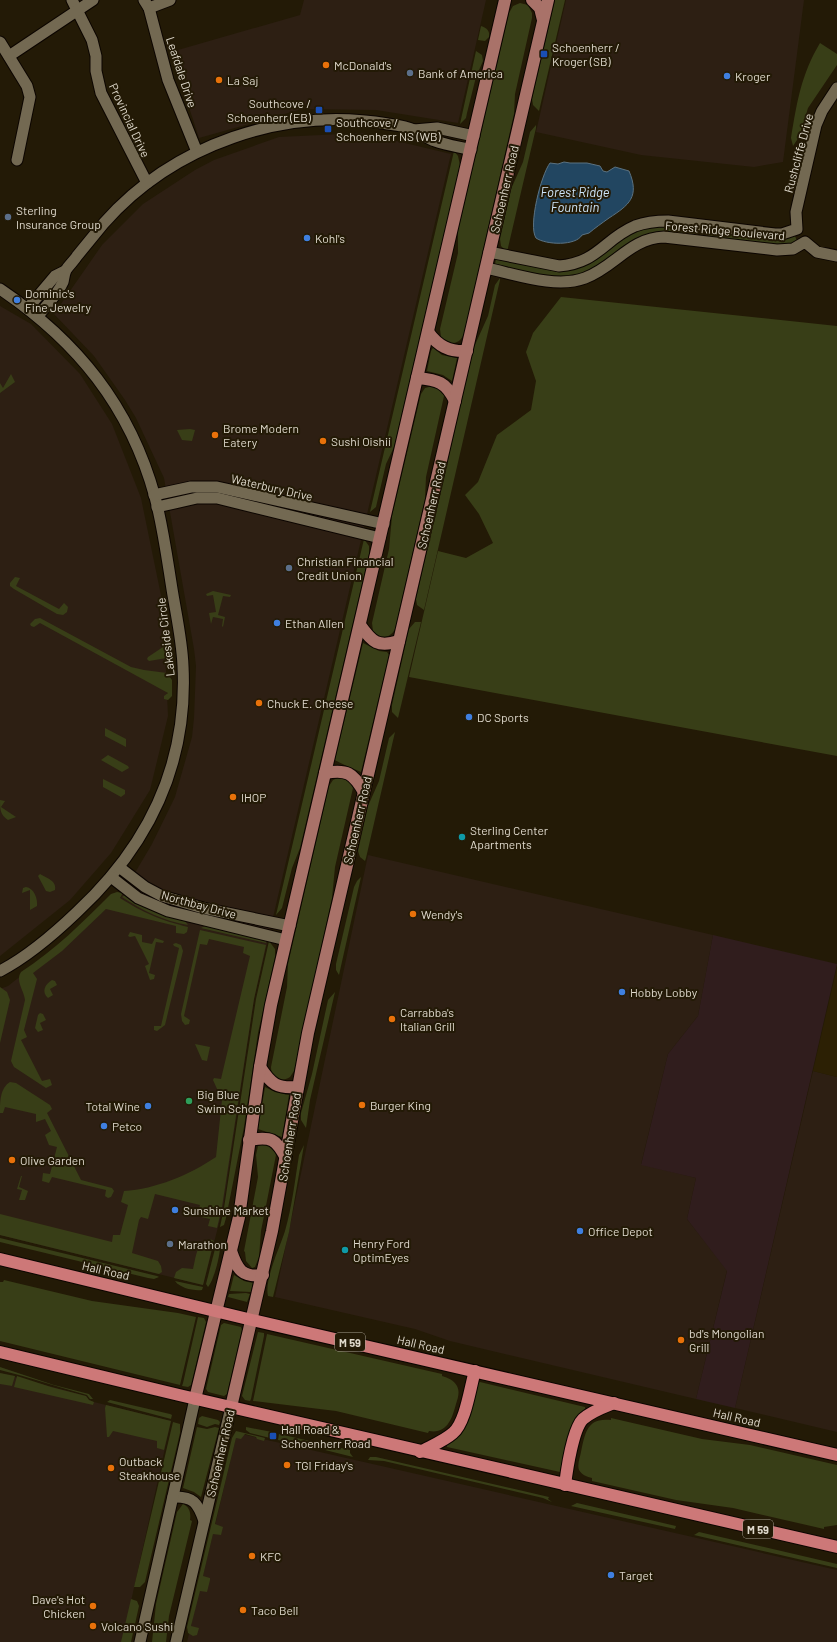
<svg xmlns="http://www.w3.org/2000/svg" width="837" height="1642" font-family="Barlow,sans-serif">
<rect width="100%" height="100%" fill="#231a06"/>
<g fill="#2d1f13">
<polygon points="304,0 486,0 458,123 376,110 302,109 199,138 171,52 300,15"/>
<polygon points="566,0 804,0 783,162 754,167 641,155 536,132"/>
<polygon points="363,133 451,154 254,999 223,1208 203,1285 0,1235 0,989 8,986 120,898 152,844 175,797 192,737 194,718 196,666 194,649 164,478 136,418 125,400 94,356 54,314 102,245 143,204 195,170 214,160 279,137"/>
<polygon points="0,306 31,324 80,374 112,424 141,498 163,605 168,716 150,790 111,853 70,900 0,956"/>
<polygon points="368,855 713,935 698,1016 668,1054 641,1164 696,1178 687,1219 727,1270 696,1399 450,1341 415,1329 275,1297"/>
<polygon points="813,1071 837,1077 837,1432 735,1408"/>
<polygon points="0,1373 86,1396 89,1400 94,1402 171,1421 122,1642 0,1642"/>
<polygon points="237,1433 837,1570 837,1642 187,1642"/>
</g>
<polygon fill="#301d1d" points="713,935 837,964 735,1408 696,1399 727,1271 687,1219 696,1178 641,1165 668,1054 698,1016"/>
<polygon fill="#2c2004" points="837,967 837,1077 813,1071"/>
<g fill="#383e17">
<polygon points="555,0 565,0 539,111 533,105 532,99"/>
<path d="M520 3 528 5 532 13V18L515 94 514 114 464 334C460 342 456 344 447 343L441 337 440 329 458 253V231L509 13 513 6Z"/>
<path d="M481 26C487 28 490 31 489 37L485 41 478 40Z"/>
<path d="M820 43 837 54V65L808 108 801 131 797 140 793 146 791 138C797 102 801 75 820 43Z"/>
<polygon points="476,51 482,55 483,61 476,77 467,113 466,118 460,124"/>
<polygon points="536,125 536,128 507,252 501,246 500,239 511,189 523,162 530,132"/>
<polygon points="454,151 458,156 460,165 394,447 386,464 376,507 370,512"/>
<polygon points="655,225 696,229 696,232 693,236 663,233 584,275 553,278 495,264 496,259 549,269 619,240 634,231"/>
<polygon points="709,230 793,235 795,236 797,241 789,246 709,237 707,233"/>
<polygon points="500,278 500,280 424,610 417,605 416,599 474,347 488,316 495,285"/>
<polygon points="561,297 837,326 837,756 409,677 438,551 466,558 493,543 479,514 465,495 478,482 497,435 531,410 536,381 526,352 533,333"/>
<polygon points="433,348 442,355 457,358 452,381 443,375 427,371 431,351"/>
<polygon points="11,374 15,382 0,393 0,383 3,388"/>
<path d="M433 386C438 387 442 391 444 396L426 477 425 499 395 629C390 639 380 639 373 631L372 623 389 549 392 516 421 394 425 388Z"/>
<polygon points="190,429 195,430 192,441 182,440 177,430"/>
<polygon points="364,539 369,546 369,554 300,848 292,868 282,908 276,915"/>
<polygon points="15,577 20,578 16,586 59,609 64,603 68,607 67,612 63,615 57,614 14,589 10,586 10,583"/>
<polygon points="213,591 231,595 230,597 223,596 218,615 225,617 223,627 222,626 223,619 213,617 211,624 209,613 216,612 213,595 207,596 206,594"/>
<polygon points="40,618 131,667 144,670 167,673 172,680 172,696 168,700 164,699 164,696 168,693 40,623 34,627 31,626 30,624 35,619"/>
<polygon points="415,622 421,622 398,718 392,712 392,705 409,629"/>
<path d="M363 643 379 651 387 652 389 655 361 772C357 770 337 762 335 760Z"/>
<polygon points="166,645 170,646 170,653 167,658 149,661 147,659 148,657"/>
<polygon points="105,728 126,739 126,747 105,736"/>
<polygon points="395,732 366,858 365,861 360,857 358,851 368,806 379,781 389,738"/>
<polygon points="108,755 128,766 129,768 122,772 101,760"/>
<path d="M340 777 350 782 353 788 335 867 332 898 294 1071 290 1077C281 1083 271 1079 271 1067L287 987 288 964 329 786 333 780Z"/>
<polygon points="103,779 125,790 125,794 121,797 103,787"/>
<path d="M0 800 5 801 1 807 16 817 8 820C0 815 0 809 0 800Z"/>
<path d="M40 874C47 878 57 881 55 890L50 892 46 891 38 876Z"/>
<polygon points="361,877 339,975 336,970 336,964 354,887 357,881"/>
<path d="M26 887C34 888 38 899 37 906L30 910V890L22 893 23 888Z"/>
<path d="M117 892 123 893 120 898C144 913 160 920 188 927L187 932 184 934 176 933V926L106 909 62 951 33 973 37 979 24 1030 27 1037 21 1040 42 1081 50 1079 52 1085 46 1088 14 1067 11 1061 25 1000C24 990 15 981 21 972 55 950 82 923 111 894Z"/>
<path d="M126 894 184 920 188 925C164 921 143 911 122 897Z"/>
<polygon points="207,925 266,940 266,943 201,928"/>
<path d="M200 930 266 945 254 999 222 1207 217 1228 208 1226 210 1219 197 1216 200 1205 155 1194 148 1219 141 1217 139 1220 132 1253 158 1261 161 1266 162 1272 159 1274 0 1235V1214L112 1242 113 1235H120L128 1205 121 1202 124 1191C156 1189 189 1175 216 1157L222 1100 213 1080 214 1078 221 1079 250 956 243 953 244 947 209 939 207 945 200 944 184 1016 190 1020 189 1024 185 1025 182 1021 181 1014Z"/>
<polygon points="130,932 142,935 142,942 152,944 155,938 164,941 163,943 156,942 149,973 155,975 154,979 150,980 145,966 149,964 135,936 130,937 128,936"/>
<polygon points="269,941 275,949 275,957 258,1033 244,1127 226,1218 224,1225 220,1227 224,1208 256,999"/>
<polygon points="176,943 181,945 183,951 165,1025 157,1031 154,1030 154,1026 161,1026 179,948 174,946 173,944"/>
<path d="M52 980 55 981 57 985 50 989 53 995 48 998C41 992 45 984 52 980Z"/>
<polygon points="0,987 7,992 10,1000 0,1043"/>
<polygon points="335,992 310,1100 306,1128 301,1120 301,1113 312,1074 328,1000"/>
<polygon points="40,1013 43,1014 46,1020 40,1023 43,1030 38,1032 35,1028 38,1015"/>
<polygon points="195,1044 210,1047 207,1061 202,1060"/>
<path d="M10 1082 16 1083 50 1105 52 1109 47 1113 81 1180 112 1188 114 1191 111 1197 108 1198 105 1196 106 1190 52 1177 49 1183 42 1181 43 1173 50 1174 57 1147 49 1145 45 1135 51 1131 45 1119 36 1122V1114L5 1107 3 1113H0C0 1102 0 1088 10 1082Z"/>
<polygon points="265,1087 275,1092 289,1095 282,1137 258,1129"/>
<path d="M264 1144C271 1146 275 1148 276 1155L261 1231 259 1257 255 1267 252 1268 246 1261 245 1252 244 1251 258 1177 256 1155 258 1146Z"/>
<path d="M304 1145 289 1232 273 1297 268 1296C264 1280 280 1247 285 1231 292 1207 295 1180 299 1155Z"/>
<polygon points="21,1176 22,1176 19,1187 28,1191 25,1200 19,1200 22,1190 17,1189"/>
<polygon points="0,1238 157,1276 159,1277 154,1279 148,1278 0,1242"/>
<path d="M210 1239 214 1241 203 1285 174 1278 176 1272 182 1268 193 1269C196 1258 196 1242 210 1239Z"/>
<path d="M217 1241 220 1244C221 1253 214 1280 208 1287L206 1284Z"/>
<polygon points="234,1275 244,1281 253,1283 251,1292 230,1291"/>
<polygon points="4,1280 92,1301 178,1313 196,1317 180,1385 0,1341 0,1282 3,1282"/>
<path d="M175 1281 203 1287 202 1290C193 1291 180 1288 175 1281Z"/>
<polygon points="246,1293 250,1294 247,1302 228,1297 229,1294"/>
<polygon points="198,1317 204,1318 206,1322 191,1385 188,1387 182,1386 183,1383"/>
<polygon points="224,1323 241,1327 242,1330 227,1394 224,1396 208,1392 206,1389 221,1325"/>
<polygon points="258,1332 264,1333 264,1336 251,1399 250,1401 245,1400 242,1396"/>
<path d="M267 1334 442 1374V1376C448 1378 454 1380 457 1386 460 1392 458 1398 456 1404 452 1419 447 1434 429 1431L428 1433 336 1411 253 1401Z"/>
<path d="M0 1367 54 1385 89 1394 93 1399H90L87 1395C58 1387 29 1377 0 1370Z"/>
<polygon points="0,1373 15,1376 12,1386 0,1384"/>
<polygon points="17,1376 51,1387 86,1396 89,1400 94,1402 93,1405 14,1387"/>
<path d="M480 1382 585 1407V1409C566 1424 565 1450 560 1472L447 1447V1445C471 1432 472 1408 478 1383Z"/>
<polygon points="110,1400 170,1414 172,1415 171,1419 107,1402"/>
<polygon points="106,1405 171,1421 164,1450 157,1448 157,1441 113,1431 109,1437 107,1437 105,1408"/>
<polygon points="202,1416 218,1420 220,1422 219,1425 215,1424 207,1427 198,1424 199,1418"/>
<path d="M611 1418 702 1439 750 1445 837 1465V1525L824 1527V1529L733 1508 676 1500 592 1481V1478C587 1477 582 1475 579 1470 577 1465 580 1457 581 1452 585 1433 587 1417 611 1420Z"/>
<polygon points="173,1422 180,1424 180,1433 145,1582 140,1587 134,1587"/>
<polygon points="197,1427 207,1429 215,1427 219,1428 201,1497 194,1492 183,1488"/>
<polygon points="246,1427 272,1432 270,1438 250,1433 246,1430"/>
<polygon points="236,1431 265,1438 264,1441 257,1439 256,1437 245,1434 241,1439 236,1438 215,1524 223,1527 221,1535 213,1534 203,1576 210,1578 210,1580 207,1592 200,1591 191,1626 199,1628 197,1635 193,1636 188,1633 187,1627 232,1438"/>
<polygon points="279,1434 350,1450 350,1453 353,1457 325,1450 316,1445 307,1446 278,1440"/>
<polygon points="370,1457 376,1457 549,1497 548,1499 552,1502 543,1498 384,1461 368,1460"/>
<polygon points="577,1503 676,1526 675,1529 571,1506"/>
<path d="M183 1504C190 1507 191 1514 190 1520L192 1521 169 1616 166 1642H152L156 1604 177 1512Z"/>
<polygon points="699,1532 837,1564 837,1568 694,1535"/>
<polygon points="131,1599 137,1601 139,1606 131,1642 121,1642"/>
</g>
<path fill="#224661" stroke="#5b7281" d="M564 162 570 163H587L600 166 603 171 607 172 615 167 629 171C640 197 629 205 609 218 602 223 595 228 589 233L582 235C576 246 546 245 536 238 528 226 541 175 550 163L558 164Z"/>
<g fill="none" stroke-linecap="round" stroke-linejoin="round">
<g stroke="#0c0500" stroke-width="13">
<g id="minor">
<polyline points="72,0 92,40 96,56 96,71 101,93 147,183"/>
<polyline points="144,0 149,8 168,80 197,152"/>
<polyline points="149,8 170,0"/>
<polyline points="0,42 27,86 30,97 17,160"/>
<polyline points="9,56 93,0"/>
<polyline points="414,130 437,128 474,136"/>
<path d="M489 252 559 266C598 263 604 239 635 226 646 222 657 221 668 221L775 234H782L797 229 796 212 816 125 822 111 837 88"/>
<path d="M486 268C515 274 556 289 585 278 615 267 630 238 664 237L777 250 793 249 805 242 817 252 837 256"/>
<path d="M0 289C77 341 130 406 155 497 163 527 167 558 172 589 176 614 182 640 183 666 188 764 148 846 77 912 54 934 29 956 0 971"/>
<polyline points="28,308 55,276 65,271"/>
<path d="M38 316C46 306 58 294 63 282 64 278 64 274 66 270 69 265 74 261 77 256 86 245 95 234 104 223 173 145 284 106 388 124 396 125 406 126 414 130 421 133 428 139 435 141 447 145 459 147 471 150"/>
<polyline points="154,495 191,487 217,487 384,524"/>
<polyline points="157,507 197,498 217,498 380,538"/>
<polyline points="119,867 145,887 162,896 203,908 290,926"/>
<polyline points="111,877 138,898 168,911 286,940"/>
<path d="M173 1497C193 1496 198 1503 204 1521"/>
<polyline points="140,1642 195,1399"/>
<polyline points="176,1642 231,1407"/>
</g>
</g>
<g stroke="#0c0500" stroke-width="14">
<g id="major">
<polyline points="532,0 540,8 543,20"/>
<path d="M428 332C438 346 449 352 467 351"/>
<path d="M417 378C438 380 446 382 455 401"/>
<path d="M360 625C372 642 378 648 399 641"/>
<path d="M325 773C347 769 353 773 364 792"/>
<path d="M260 1067C271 1084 277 1089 298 1087"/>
<path d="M249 1140C271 1136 276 1139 286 1158"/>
<path d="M231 1251C237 1269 242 1278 263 1275"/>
<polyline points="195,1399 239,1217 260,1067 271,1005 505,0"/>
<polyline points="231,1407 272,1231 308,1033 548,0"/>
</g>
</g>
<g stroke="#0c0500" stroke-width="14">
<g id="highway">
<polyline points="0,1259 252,1320 837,1455"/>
<polyline points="0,1352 179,1395 837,1547"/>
<path d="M420 1452C431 1446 444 1441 453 1433 466 1422 470 1387 475 1371"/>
<path d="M565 1485C567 1469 573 1429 583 1419 592 1411 604 1407 614 1403"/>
</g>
</g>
<use href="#minor" stroke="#736952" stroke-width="11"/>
<use href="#major" stroke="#a97269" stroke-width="12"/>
<use href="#highway" stroke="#cd7878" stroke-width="12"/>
</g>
<g fill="#1a4fb4" stroke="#231a06" stroke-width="1.5">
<rect x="540" y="50" width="8" height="8" rx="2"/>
<rect x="315" y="106" width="8" height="8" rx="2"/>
<rect x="324" y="125" width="8" height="8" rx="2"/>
<rect x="269" y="1432" width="8" height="8" rx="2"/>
</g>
<g fill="#e8710a" stroke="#231a06" stroke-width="1.5">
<circle cx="326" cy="65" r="4"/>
<circle cx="219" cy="80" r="4"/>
<circle cx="215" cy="435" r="4"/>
<circle cx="323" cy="441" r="4"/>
<circle cx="259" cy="703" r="4"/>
<circle cx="233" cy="797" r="4"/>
<circle cx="413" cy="914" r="4"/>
<circle cx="392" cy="1019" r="4"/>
<circle cx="362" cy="1105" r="4"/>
<circle cx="12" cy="1160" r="4"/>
<circle cx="681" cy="1340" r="4"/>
<circle cx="287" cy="1465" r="4"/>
<circle cx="111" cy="1468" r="4"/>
<circle cx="252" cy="1556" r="4"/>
<circle cx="93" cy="1606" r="4"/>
<circle cx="243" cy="1610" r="4"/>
<circle cx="93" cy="1626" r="4"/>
</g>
<g fill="#5c6f8a" stroke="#231a06" stroke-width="1.5">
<circle cx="410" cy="73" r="4"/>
<circle cx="8" cy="217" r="4"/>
<circle cx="289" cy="568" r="4"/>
<circle cx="170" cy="1244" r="4"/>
</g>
<g fill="#3f7fe0" stroke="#231a06" stroke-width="1.5">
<circle cx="727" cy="76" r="4"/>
<circle cx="307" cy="238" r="4"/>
<circle cx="17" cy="300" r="4"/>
<circle cx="277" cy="623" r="4"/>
<circle cx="469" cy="717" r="4"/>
<circle cx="622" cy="992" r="4"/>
<circle cx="148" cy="1106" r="4"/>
<circle cx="104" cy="1126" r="4"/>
<circle cx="175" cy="1210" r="4"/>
<circle cx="580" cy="1231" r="4"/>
<circle cx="611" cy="1575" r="4"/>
</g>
<g fill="#0f9aa8" stroke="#231a06" stroke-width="1.5">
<circle cx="462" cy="837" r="4"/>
<circle cx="345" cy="1250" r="4"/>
</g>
<circle fill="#2e9e5b" stroke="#231a06" stroke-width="1.5" cx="189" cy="1101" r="4"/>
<g text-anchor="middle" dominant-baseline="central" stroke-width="4" stroke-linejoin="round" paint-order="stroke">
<g fill="#231a06" stroke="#a7a091" stroke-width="1">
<rect x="335" y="1333" width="30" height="18" rx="3"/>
<rect x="743" y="1520" width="30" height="18" rx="3"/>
</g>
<g font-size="11" font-weight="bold" fill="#dfd9cc">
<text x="350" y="1342">M 59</text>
<text x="758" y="1529">M 59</text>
</g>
<g font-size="12" fill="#dfd9cc" stroke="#231a06" text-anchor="start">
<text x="552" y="47">Schoenherr /<tspan x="552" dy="14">Kroger (SB)</tspan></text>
<text x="334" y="65">McDonald's</text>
<text x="418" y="73">Bank of America</text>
<text x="735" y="76">Kroger</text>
<text x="227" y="80">La Saj</text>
<text x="311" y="103" text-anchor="end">Southcove /<tspan x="311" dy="14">Schoenherr (EB)</tspan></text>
<text x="336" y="122">Southcove /<tspan x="336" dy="14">Schoenherr NS (WB)</tspan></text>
<text x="16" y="210">Sterling<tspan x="16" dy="14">Insurance Group</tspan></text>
<text x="315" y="238">Kohl's</text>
<text x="25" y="293">Dominic's<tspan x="25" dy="14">Fine Jewelry</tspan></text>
<text x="223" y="428">Brome Modern<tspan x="223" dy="14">Eatery</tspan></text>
<text x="331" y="441">Sushi Oishii</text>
<text x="297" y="561">Christian Financial<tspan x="297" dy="14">Credit Union</tspan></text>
<text x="285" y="623">Ethan Allen</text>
<text x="267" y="703">Chuck E. Cheese</text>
<text x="477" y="717">DC Sports</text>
<text x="241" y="797">IHOP</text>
<text x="470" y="830">Sterling Center<tspan x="470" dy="14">Apartments</tspan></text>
<text x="421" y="914">Wendy's</text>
<text x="630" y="992">Hobby Lobby</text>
<text x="400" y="1012">Carrabba's<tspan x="400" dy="14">Italian Grill</tspan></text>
<text x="197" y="1094">Big Blue<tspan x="197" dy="14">Swim School</tspan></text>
<text x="370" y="1105">Burger King</text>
<text x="140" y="1106" text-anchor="end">Total Wine</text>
<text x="112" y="1126">Petco</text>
<text x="20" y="1160">Olive Garden</text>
<text x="183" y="1210">Sunshine Market</text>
<text x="588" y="1231">Office Depot</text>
<text x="353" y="1243">Henry Ford<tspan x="353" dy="14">OptimEyes</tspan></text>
<text x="178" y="1244">Marathon</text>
<text x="689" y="1333">bd's Mongolian<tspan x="689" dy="14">Grill</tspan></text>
<text x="281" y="1429">Hall Road &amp;<tspan x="281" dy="14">Schoenherr Road</tspan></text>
<text x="119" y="1461">Outback<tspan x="119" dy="14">Steakhouse</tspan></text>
<text x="295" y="1465">TGI Friday's</text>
<text x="260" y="1556">KFC</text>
<text x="619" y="1575">Target</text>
<text x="85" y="1599" text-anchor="end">Dave's Hot<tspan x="85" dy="14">Chicken</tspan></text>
<text x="251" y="1610">Taco Bell</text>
<text x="101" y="1626">Volcano Sushi</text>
</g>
<g font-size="12" fill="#dfd9cc" stroke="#231a06">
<text transform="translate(182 72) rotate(72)">Leafdale Drive</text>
<text transform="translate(130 120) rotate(65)">Provincial Drive</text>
<text transform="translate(798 153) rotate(-75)">Rushcliffe Drive</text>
<text transform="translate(504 189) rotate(-77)">Schoenherr Road</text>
<text transform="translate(725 230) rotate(5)">Forest Ridge Boulevard</text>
<text transform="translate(272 487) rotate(13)">Waterbury Drive</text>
<text transform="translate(431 505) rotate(-77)">Schoenherr Road</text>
<text transform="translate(165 637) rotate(-97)">Lakeside Circle</text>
<text transform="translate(357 820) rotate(-77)">Schoenherr Road</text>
<text transform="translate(199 904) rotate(15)">Northbay Drive</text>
<text transform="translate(289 1137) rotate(-81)">Schoenherr Road</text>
<text transform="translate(106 1270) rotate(13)">Hall Road</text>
<text transform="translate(421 1344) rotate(13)">Hall Road</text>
<text transform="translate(737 1417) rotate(13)">Hall Road</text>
<text transform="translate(220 1453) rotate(-77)">Schoenherr Road</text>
</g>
<g font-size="13" font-style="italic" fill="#cde4f8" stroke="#231a06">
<text x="575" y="192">Forest Ridge<tspan x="575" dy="15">Fountain</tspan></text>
</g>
</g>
</svg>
